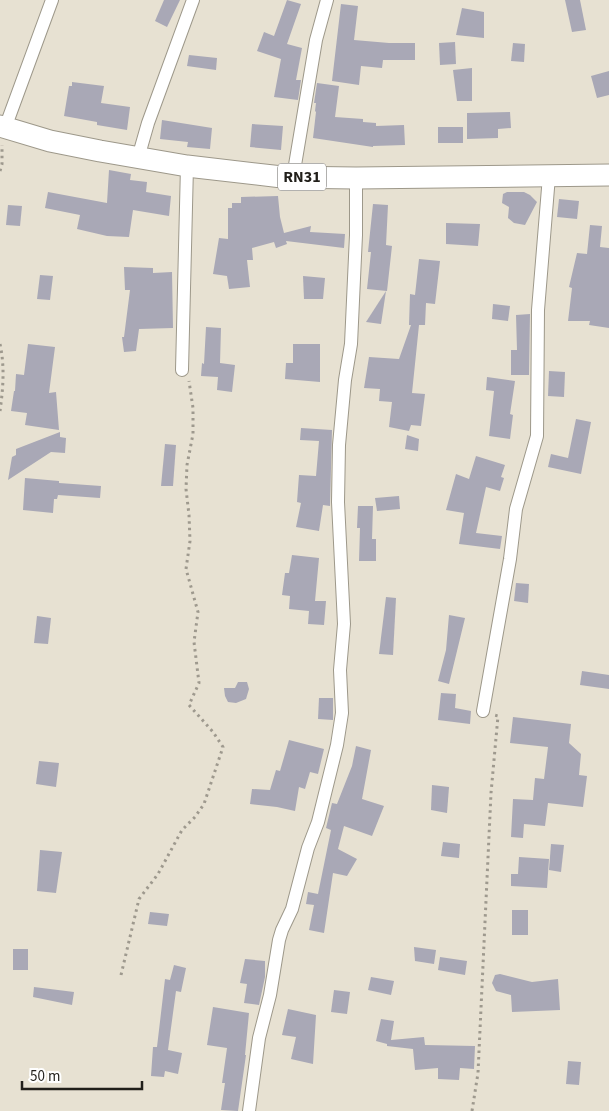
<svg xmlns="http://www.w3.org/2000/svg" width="609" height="1111" font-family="'Source Sans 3',sans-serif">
<rect width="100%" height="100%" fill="#e7e1d2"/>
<g fill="#a9a8b6">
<polygon points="164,0 180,0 167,27 155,21"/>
<polygon points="287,0 301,4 287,44 302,48 296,80 301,80 298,100 274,97 281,59 257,51 264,32 274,36"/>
<polygon points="565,0 580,0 586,30 572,32"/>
<polygon points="341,4 358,6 354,40 389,43 415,43 415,60 383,60 382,68 361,66 359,85 332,81"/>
<polygon points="462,8 484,12 484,38 456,35"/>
<polygon points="455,42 456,64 440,65 439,43"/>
<polygon points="513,43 525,44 524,62 511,61"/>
<polygon points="189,55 217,58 216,70 187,66"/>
<polygon points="472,68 472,101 457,101 453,70"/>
<polygon points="609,71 609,95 597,98 591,76"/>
<polygon points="72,82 104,86 101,103 130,107 127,130 97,125 97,122 64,116 69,86 72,86"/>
<polygon points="317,83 339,86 335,117 363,119 363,122 376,123 376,126 404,125 405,145 373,146 373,147 313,138 316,112 315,111 316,103 314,103"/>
<polygon points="510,112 511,128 498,129 498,138 467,139 467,113"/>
<polygon points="162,120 212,128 210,149 187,147 188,142 160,139"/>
<polygon points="252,124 283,126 281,150 250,147"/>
<rect x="438" y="127" width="25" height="16"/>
<polygon points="109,170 131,174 130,180 147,182 146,192 171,196 169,216 133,210 129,237 107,236 77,229 80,215 45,208 48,192 107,203"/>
<polygon points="507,192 524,192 530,195 537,202 525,225 514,223 508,218 509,207 502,203 503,194"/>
<polygon points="278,196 280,217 284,233 311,226 310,232 345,234 344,248 286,241 287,244 276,248 274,242 252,248 253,260 247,260 250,287 229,289 227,276 213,274 219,238 228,239 228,208 232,208 232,203 241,203 241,197"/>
<polygon points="559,199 579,201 577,219 557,217"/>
<polygon points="373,204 388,205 386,245 392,246 387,291 367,289 371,252 368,252"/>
<polygon points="8,205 22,206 20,226 6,225"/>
<polygon points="446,223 480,224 478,246 446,244"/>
<polygon points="590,225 602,226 600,247 609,248 609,328 589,325 590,321 568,321 572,288 569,287 577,253 587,254"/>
<polygon points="419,259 440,261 435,304 426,303 425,325 419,325 412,393 425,394 421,426 411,425 409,431 389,427 392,402 379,401 380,389 364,388 369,357 399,359 411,325 409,325 410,294 415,295"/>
<polygon points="124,267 153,268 153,273 172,272 173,328 139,329 136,351 124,352 122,337 124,337 130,290 125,290"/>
<polygon points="40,275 53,276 50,300 37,299"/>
<polygon points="303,276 325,278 323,299 304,299"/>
<polygon points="386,291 381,324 366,322"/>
<polygon points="493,304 510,306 508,321 492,319"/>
<polygon points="530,314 529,375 511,375 511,350 517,350 516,315"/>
<polygon points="206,327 221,328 220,363 235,365 232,392 217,390 218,377 201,376 202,363 204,364"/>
<polygon points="28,344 55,347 49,393 56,392 59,430 25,425 27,413 11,411 14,391 15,391 16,374 24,375"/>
<polygon points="293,344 320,344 320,382 285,379 286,363 293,363"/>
<polygon points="549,371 565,372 564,397 548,396"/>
<polygon points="487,377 515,381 510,414 513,415 510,439 489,436 494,391 486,390"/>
<polygon points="576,419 591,422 581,474 548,467 551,454 568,458"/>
<polygon points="301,428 332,430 330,506 323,505 319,531 296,527 301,503 297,502 299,475 316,476 319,441 300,440"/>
<polygon points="60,432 60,437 66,438 65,453 51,452 8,480 12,457 16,455 16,449"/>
<polygon points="407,435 419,439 418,451 405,449"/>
<polygon points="165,444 176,445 173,486 161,486"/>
<polygon points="476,456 505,465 501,477 504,478 500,491 486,487 476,533 502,536 500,549 459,544 464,513 446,510 456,474 469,479"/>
<polygon points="25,478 59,481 59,483 101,486 100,498 58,495 57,499 54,499 53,513 23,510"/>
<polygon points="399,496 400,509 377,511 375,498"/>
<polygon points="358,506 373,506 372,539 376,539 376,561 359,561 360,528 357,528"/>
<polygon points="292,555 319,558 315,601 326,601 324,625 308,624 309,611 289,609 290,596 282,595 285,573 289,573"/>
<polygon points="516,583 529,584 528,603 514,601"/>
<polygon points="386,597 396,598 393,655 379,654"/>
<polygon points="449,615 465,618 449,684 438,681 446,650"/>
<polygon points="37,616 51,618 48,644 34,643"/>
<polygon points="582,671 609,675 609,689 580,685"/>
<polygon points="238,682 247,682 249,689 246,699 236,703 228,702 225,696 224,688 235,688"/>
<polygon points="441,693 456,694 455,708 471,711 470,724 438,720"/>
<polygon points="319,698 333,698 333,720 318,719"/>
<polygon points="513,717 571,724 569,743 581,754 579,775 587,776 583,807 548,803 545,826 524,824 523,838 511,837 513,799 533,800 535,778 544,779 548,747 510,743"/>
<polygon points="289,740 324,749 318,774 310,772 305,789 299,787 295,811 277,807 250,804 252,789 270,790 276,770 280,771"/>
<polygon points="356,746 371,750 362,799 384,806 372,836 344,826 338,849 357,859 347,876 333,873 324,933 309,930 314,905 306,904 308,892 318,894 331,830 326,828 332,803 337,804 352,766"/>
<polygon points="39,761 59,763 56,787 36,784"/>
<polygon points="432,785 449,787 447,813 431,810"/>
<polygon points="443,842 460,844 459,858 441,856"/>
<polygon points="551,844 564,845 561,872 549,870"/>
<polygon points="40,850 62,852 56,893 37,891"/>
<polygon points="519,857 549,859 547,888 511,886 511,874 518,874"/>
<rect x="512" y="910" width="16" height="25"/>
<polygon points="150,912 169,914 167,926 148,924"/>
<polygon points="414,947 436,950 434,964 415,961"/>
<rect x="13" y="949" width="15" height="21"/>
<polygon points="440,957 467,961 465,975 438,970"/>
<polygon points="245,959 265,961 265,977 259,1005 244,1003 247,984 240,983"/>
<polygon points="174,965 186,968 181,992 176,991 168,1050 182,1053 178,1074 165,1071 164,1077 151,1076 153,1047 157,1047 165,979 170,980"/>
<polygon points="500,974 532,982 558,979 560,1010 512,1012 511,995 496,991 492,983 495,975"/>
<polygon points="371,977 394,981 391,995 368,990"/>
<polygon points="34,987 74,992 72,1005 33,997"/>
<polygon points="334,990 350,992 347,1014 331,1012"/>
<polygon points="213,1007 249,1013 245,1055 246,1055 238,1111 221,1110 225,1083 222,1083 227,1048 207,1045"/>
<polygon points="288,1009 316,1015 313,1064 291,1059 296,1037 282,1035"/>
<polygon points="381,1019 394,1021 391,1040 424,1037 425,1045 475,1046 474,1069 460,1068 459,1080 438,1079 438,1068 415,1070 413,1049 387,1046 387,1044 376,1041"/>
<polygon points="568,1061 581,1062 579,1085 566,1084"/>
</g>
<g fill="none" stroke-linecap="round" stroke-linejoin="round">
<g stroke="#9d988a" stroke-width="14">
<g id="minor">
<polyline points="5,128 52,0"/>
<polyline points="138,158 148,123 193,0"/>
<polyline points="293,177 316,40 327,0"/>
<polyline points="182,370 187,166"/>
<polyline points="483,711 510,559 516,509 537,436 538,310 549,176"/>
<polyline points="249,1111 259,1038 270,995 279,940 282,930 292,909 308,848 318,822 337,745 342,713 340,670 344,624 338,502 339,445 345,380 351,344 356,235 356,178"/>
</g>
</g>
<g stroke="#9d988a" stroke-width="23">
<polyline id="primary" points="0,126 50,141 100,151 187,166 282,177 356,178 609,175"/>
</g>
<g stroke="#9e998e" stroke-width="3" stroke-dasharray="2.5 4" stroke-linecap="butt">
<polyline points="0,171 2,164 2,145"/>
<path d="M0 344C5 367 3 389 0 411"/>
<polyline points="121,975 139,899 158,874 182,830 195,817 204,804 223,747 213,732 189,705 199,683 194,642 198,612 186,569 190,541 189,515 186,489 187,465 193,434 193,408 189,381"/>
<polyline points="472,1111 478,1073 491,793 498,716 494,715"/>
</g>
<use href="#minor" stroke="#fff" stroke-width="12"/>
<use href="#primary" stroke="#fff" stroke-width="21"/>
</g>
<g text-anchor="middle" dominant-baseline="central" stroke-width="5" stroke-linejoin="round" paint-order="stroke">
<rect fill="#fff" stroke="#64625f" stroke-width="1" x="278" y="163.5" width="48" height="27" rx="4"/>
<g font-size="16" font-weight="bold" fill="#211f1a">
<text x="302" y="177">RN31</text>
</g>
</g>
<path d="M22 1081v8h120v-8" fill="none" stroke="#211f1a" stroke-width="2.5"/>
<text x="30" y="1081" font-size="15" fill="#211f1a" stroke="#ffffff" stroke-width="4" paint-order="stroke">50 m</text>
</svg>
